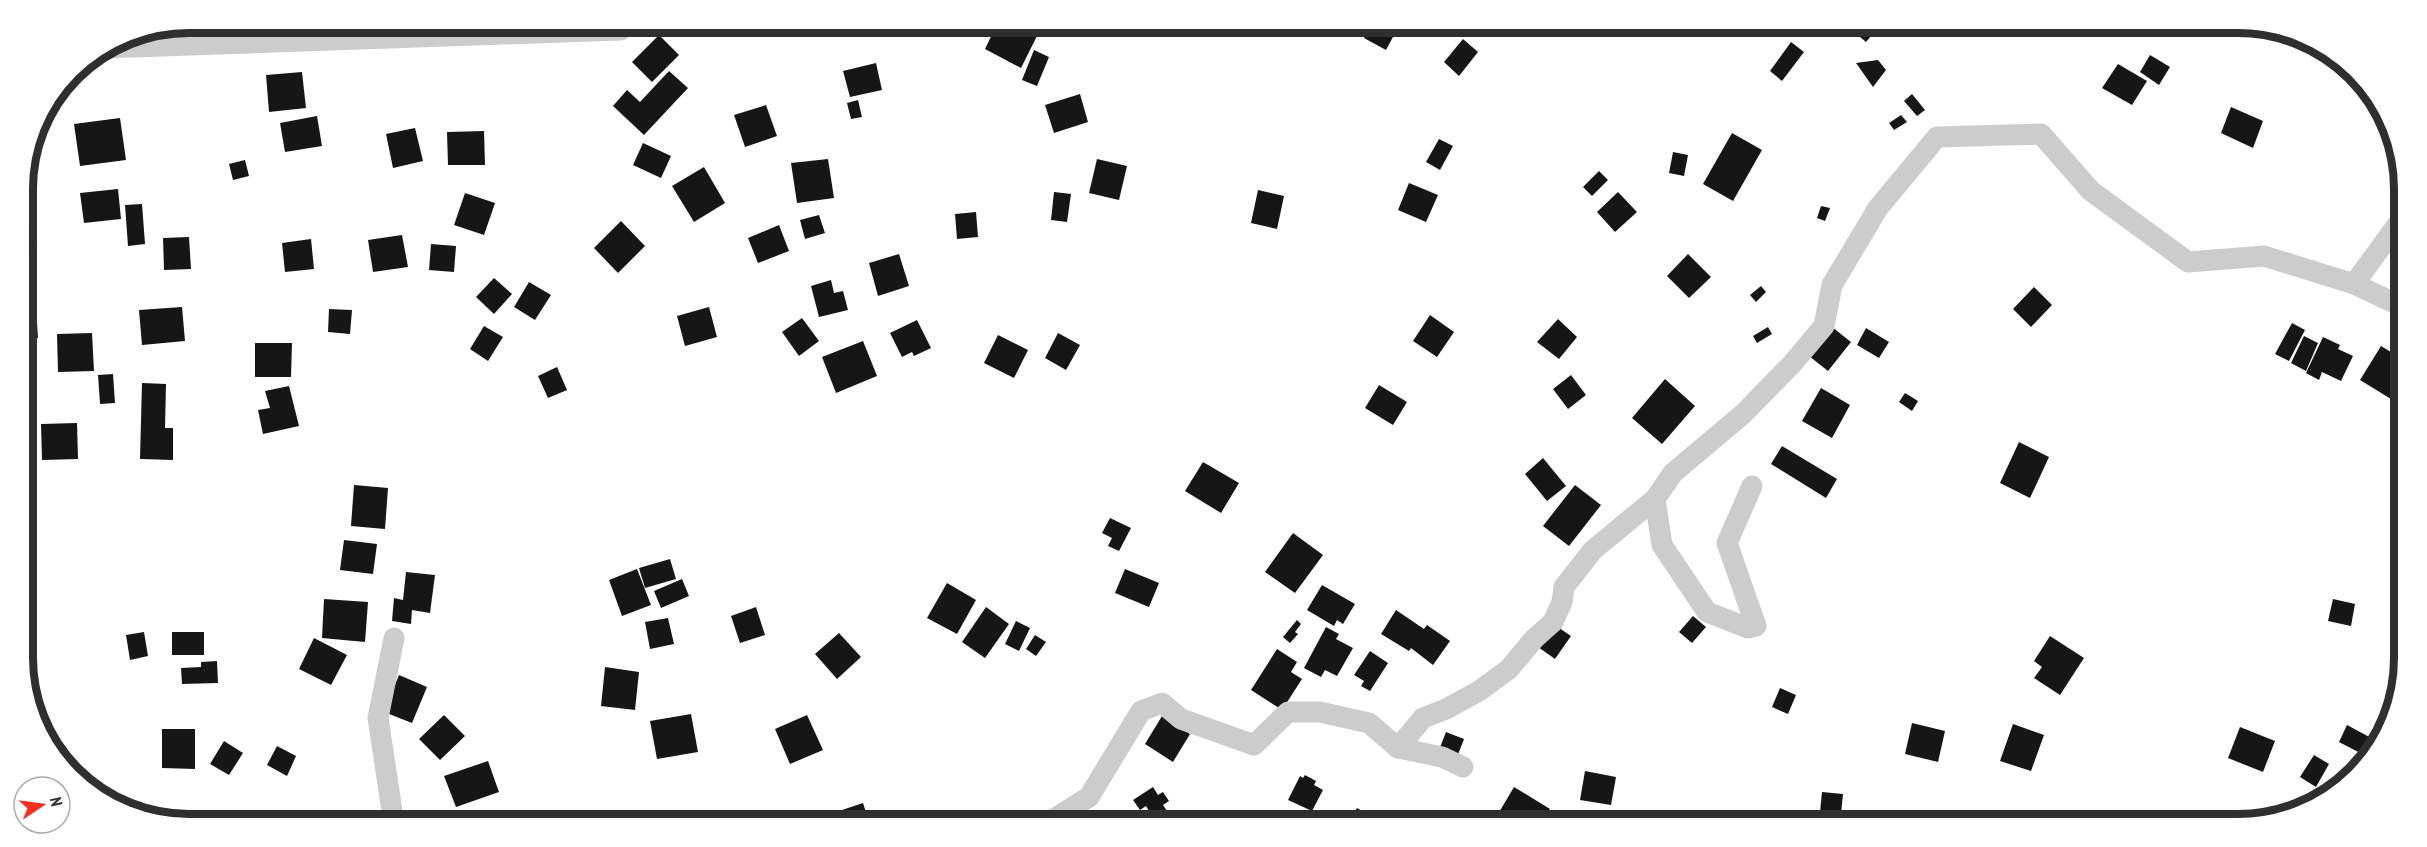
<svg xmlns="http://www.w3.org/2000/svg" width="2427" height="847" font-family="'PT Sans Narrow',sans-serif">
<rect width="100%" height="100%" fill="#fff"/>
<g fill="#161616">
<polygon points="998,22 1011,22 1037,36 1021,68 985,49"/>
<polygon points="1373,22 1401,22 1386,50 1364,38"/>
<polygon points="1842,22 1883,22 1866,42"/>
<polygon points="1932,22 1956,22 1950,33"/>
<polygon points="659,35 679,55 652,82 632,62"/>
<polygon points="1463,39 1478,52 1459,76 1444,62"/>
<polygon points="1791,42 1804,52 1782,81 1770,71"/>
<polygon points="1034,50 1049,57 1037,86 1022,80"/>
<polygon points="2150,55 2170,67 2159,85 2140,72"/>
<polygon points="1878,60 1886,70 1873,87 1856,63"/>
<polygon points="876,63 882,90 850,97 843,71"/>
<polygon points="2118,64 2147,81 2132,105 2102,88"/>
<polygon points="669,71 688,88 644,135 613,106 627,90 640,102"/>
<polygon points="302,72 306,108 269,112 266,75"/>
<polygon points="1080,94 1088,122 1054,133 1045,105"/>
<polygon points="1912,94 1925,110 1917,116 1904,101"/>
<polygon points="858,100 862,117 851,119 847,103"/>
<polygon points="766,105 777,136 745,147 734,115"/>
<polygon points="2231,107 2263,121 2253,148 2221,133"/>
<polygon points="1901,115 1907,122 1894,130 1889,123"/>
<polygon points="317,116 322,146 285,152 280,123"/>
<polygon points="120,118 126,160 80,166 74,124"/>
<polygon points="415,128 423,161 393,168 386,134"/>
<polygon points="484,131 485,165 448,165 447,132"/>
<polygon points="1732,133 1762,150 1733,201 1703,184"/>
<polygon points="1439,139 1453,146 1440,170 1426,162"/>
<polygon points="643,143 671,156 661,178 633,165"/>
<polygon points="1673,152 1688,155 1684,176 1669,173"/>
<polygon points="828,159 834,198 797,203 791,163"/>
<polygon points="1097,159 1127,166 1119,200 1089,193"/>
<polygon points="245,160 249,176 233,180 229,164"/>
<polygon points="704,167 725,203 694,222 672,186"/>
<polygon points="1599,171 1608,180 1592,196 1583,187"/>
<polygon points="1409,183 1438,195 1426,222 1398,210"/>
<polygon points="118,189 121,219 84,223 80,193"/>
<polygon points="1258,190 1284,196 1277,229 1251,223"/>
<polygon points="1054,192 1071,194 1067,222 1051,220"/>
<polygon points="1618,192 1637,212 1615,232 1597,212"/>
<polygon points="465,193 495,203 484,235 454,225"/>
<polygon points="142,204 145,244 128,246 125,205"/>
<polygon points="1821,206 1830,208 1825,221 1817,218"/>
<polygon points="976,212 978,237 957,239 955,214"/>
<polygon points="819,215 825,233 805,239 800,220"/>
<polygon points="621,221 645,246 618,273 594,248"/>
<polygon points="779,225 789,251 758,263 748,238"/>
<polygon points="402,235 408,267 373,272 368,240"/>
<polygon points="189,237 191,269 164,270 163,238"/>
<polygon points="311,239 314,269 285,272 282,243"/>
<polygon points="431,244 456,246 454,272 429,270"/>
<polygon points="899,254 909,286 878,296 869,263"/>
<polygon points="1688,254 1711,277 1689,298 1667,276"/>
<polygon points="494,278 512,294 494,314 476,297"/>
<polygon points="831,280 834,293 843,291 848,310 819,317 811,286"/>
<polygon points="529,282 551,295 535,320 514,307"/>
<polygon points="1761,286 1766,292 1756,302 1750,295"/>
<polygon points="2034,287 2052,305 2031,327 2013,309"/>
<polygon points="36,306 38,338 24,339 24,307"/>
<polygon points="182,307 185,341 142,345 139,310"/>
<polygon points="709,307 717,337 685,346 677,316"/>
<polygon points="329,309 352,310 350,334 328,332"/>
<polygon points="1430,315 1454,332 1437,357 1413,341"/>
<polygon points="802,318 819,341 799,356 782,332"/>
<polygon points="1558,319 1577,337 1559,359 1537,342"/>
<polygon points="917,320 931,348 914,356 912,352 902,357 890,333"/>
<polygon points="2292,323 2305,330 2289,361 2275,354"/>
<polygon points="484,326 503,337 488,361 470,349"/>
<polygon points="1768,327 1772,334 1757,343 1753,336"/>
<polygon points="1832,327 1851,342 1828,371 1809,356"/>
<polygon points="1866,328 1889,342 1879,358 1857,345"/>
<polygon points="92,333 94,371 58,372 57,334"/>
<polygon points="1058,333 1080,345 1066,370 1045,358"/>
<polygon points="998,335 1028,350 1014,378 984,363"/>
<polygon points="2304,336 2318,343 2306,371 2291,363"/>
<polygon points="2323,337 2340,345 2338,349 2353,356 2341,381 2322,372 2319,380 2306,373"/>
<polygon points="863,341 877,376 836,393 822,357"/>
<polygon points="255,343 292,343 291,377 255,377"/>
<polygon points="2381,346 2404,360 2404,407 2360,380"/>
<polygon points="557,367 567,390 548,398 538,376"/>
<polygon points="113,374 115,403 100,404 98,375"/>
<polygon points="1571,375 1586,395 1568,409 1553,389"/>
<polygon points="1665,379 1695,406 1662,444 1632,418"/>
<polygon points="142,383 166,384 165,428 173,428 173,460 140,459"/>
<polygon points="1379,385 1407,402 1393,425 1365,408"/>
<polygon points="289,386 299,426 263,434 258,410 270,408 265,391"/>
<polygon points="1821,388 1850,405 1832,438 1802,421"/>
<polygon points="1905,393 1918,401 1912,411 1899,402"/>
<polygon points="77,423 78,459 42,460 41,424"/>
<polygon points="2019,442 2049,457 2030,498 2000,483"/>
<polygon points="1782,446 1837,479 1826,498 1771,464"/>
<polygon points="1543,458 1566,486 1547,501 1525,474"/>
<polygon points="1203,462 1239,483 1221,513 1185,491"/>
<polygon points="354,485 388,488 385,529 351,526"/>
<polygon points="1575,485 1601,505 1569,546 1543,526"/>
<polygon points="1110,518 1131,528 1119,551 1108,546 1112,538 1102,533"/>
<polygon points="1293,533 1323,555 1295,593 1265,572"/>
<polygon points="344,540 377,544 373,574 340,570"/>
<polygon points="670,559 676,579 645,588 639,568"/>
<polygon points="637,569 651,605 622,616 609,580"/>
<polygon points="1125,569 1159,583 1149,607 1115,593"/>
<polygon points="406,572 435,575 430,613 412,610 411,624 392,621 394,598 403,600"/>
<polygon points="682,579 689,596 661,608 654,591"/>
<polygon points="947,583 976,600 957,634 927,618"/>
<polygon points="1322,585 1355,604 1343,624 1337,620 1334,626 1307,610"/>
<polygon points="324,599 368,602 365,642 322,638"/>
<polygon points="2333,599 2355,604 2351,626 2328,621"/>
<polygon points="756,607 765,635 740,643 731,616"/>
<polygon points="986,607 1009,624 985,658 962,642"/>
<polygon points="1396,610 1424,629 1427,625 1450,641 1433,665 1411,648 1409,651 1381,634"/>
<polygon points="1693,616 1706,627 1692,643 1679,632"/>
<polygon points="668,618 674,644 650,649 645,622"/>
<polygon points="1546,619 1571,636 1555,659 1531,642"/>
<polygon points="1297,620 1301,624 1295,632 1298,634 1290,643 1283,637"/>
<polygon points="1016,621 1030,628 1019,651 1005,644"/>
<polygon points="1326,627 1339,634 1336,639 1353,648 1337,676 1325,670 1321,677 1304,668"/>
<polygon points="144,632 148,656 130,660 126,635"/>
<rect x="172" y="632" width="32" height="23"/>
<polygon points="839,633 861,657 837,679 815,654"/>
<polygon points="1035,635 1046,642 1036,656 1026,649"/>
<polygon points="2050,636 2084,658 2060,695 2034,678 2042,667 2034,661"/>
<polygon points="314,638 347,655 331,685 299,669"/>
<polygon points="1277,649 1297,662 1291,672 1302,679 1282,710 1251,690"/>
<polygon points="1370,651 1388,663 1370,691 1361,686 1364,681 1354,675"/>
<polygon points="217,661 218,683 182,684 181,668 201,667 201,662"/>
<polygon points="605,667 639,672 635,710 601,706"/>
<polygon points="399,675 427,687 412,723 384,712"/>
<polygon points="1780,688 1796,695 1788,714 1772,707"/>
<polygon points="691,714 698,752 657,759 650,721"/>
<polygon points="444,715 465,736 440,760 419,739"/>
<polygon points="807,715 823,750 790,764 775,729"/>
<polygon points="1162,716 1190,734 1173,762 1145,744"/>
<polygon points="1912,723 1945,731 1938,762 1905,754"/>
<polygon points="2013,724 2044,735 2031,771 2000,761"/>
<polygon points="2347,725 2375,740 2364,755 2339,742"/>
<polygon points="2240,727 2275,741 2263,772 2228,758"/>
<polygon points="162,729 195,729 195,769 162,768"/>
<polygon points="1446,732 1464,739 1457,757 1439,750"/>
<polygon points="224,741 243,753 229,775 210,764"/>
<polygon points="277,746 296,756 287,776 267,765"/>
<polygon points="2314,755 2329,764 2316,787 2300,777"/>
<polygon points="488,761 499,792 456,807 444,776"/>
<polygon points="1585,771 1616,777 1611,805 1580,800"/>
<polygon points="1305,775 1316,781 1314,785 1323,790 1312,811 1288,800 1300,776 1303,778"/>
<polygon points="1153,787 1158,795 1163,792 1169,801 1163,805 1167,811 1154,819 1146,806 1140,810 1133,800"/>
<polygon points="1514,787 1550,809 1541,824 1504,824 1495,819"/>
<polygon points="1822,792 1843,794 1840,824 1819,823"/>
<polygon points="863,803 870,824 847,824 842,810"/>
<polygon points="1357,808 1385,824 1347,824"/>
</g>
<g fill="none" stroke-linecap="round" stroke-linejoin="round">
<g stroke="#ccc" stroke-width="21">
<polyline points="104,48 621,30 626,22"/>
<polyline points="2403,217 2354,284 2403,307"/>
<polyline points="1655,499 1662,545 1707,612 1748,628 1756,626 1727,543 1752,486"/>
<polyline points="394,638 378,718 394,824"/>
<polyline points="1398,748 1423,718 1446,709 1479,691 1509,669 1534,639 1553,622 1562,602 1564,587 1593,550 1655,499 1673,473 1743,414 1792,364 1824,326 1832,285 1878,208 1937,137 2041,134 2091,191 2188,262 2264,256 2354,284"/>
<polyline points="1046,824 1089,797 1141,711 1162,703 1181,719 1254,745 1288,712 1320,712 1369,723 1398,748 1442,757 1463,767"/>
</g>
</g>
<path d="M0 0H2427V847H0ZM189 33H2238A156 156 0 0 1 2394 189V658A156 156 0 0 1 2238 814H189A156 156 0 0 1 33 658V189A156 156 0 0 1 189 33Z" fill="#fff" fill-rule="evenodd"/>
<path fill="none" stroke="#2f2f2f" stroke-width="8" d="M189 33H2238A156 156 0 0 1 2394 189V658A156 156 0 0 1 2238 814H189A156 156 0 0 1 33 658V189A156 156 0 0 1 189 33Z"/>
<g transform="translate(42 805) rotate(77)"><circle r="28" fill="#ffffff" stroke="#acacac" stroke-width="1.5"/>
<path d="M0-4.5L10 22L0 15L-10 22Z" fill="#f62f20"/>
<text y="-9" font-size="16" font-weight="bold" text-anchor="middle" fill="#2f2f2f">N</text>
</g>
</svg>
